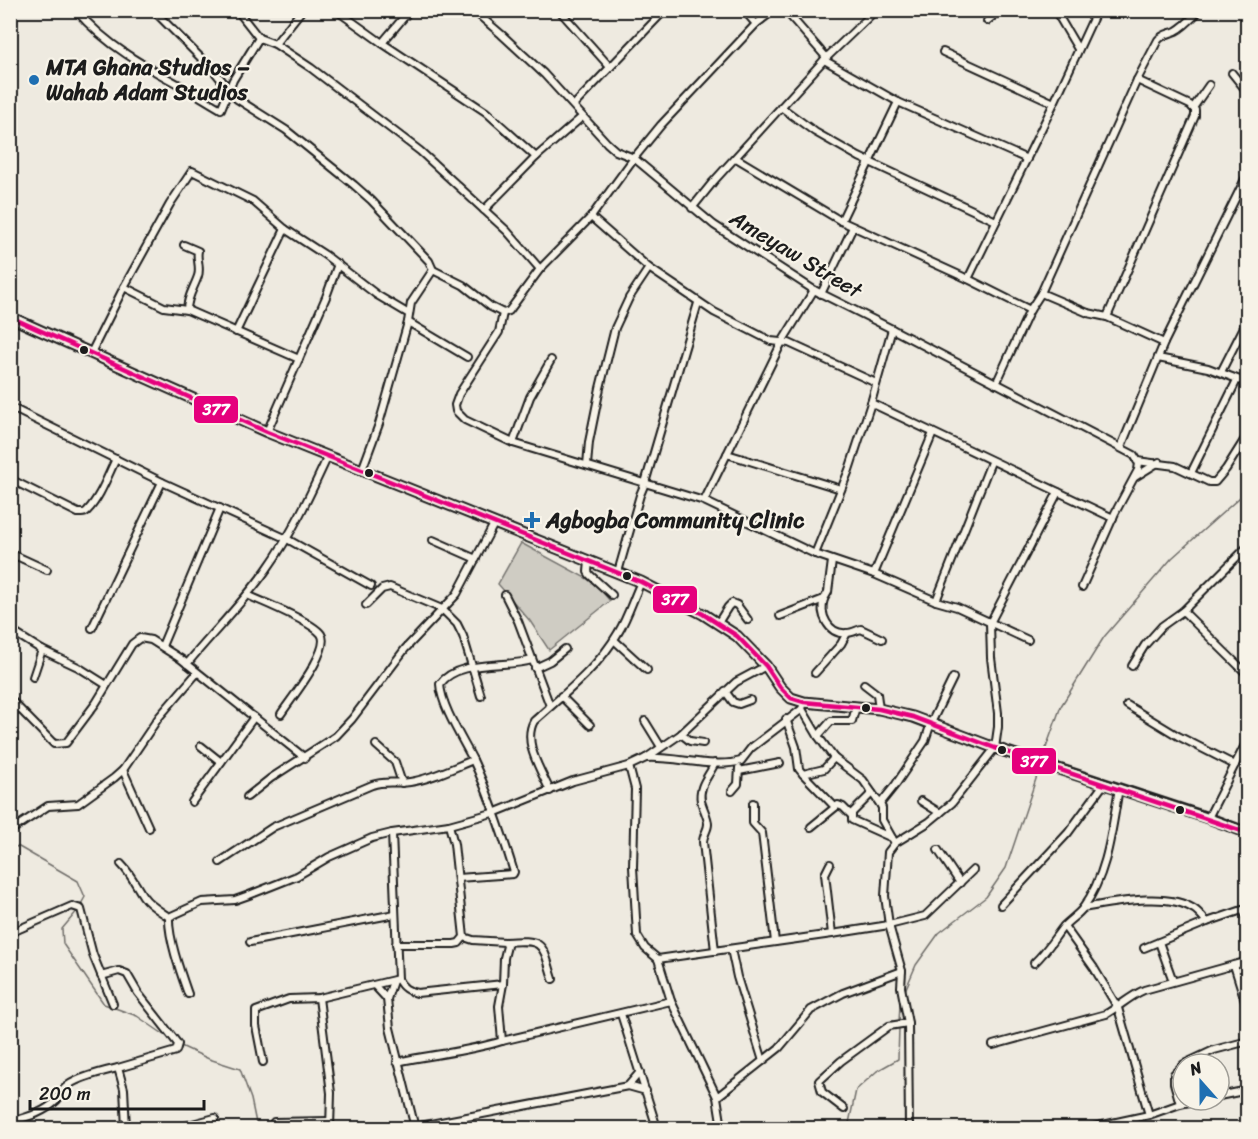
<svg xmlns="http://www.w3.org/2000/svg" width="1258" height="1139" font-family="Sriracha,sans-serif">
<rect width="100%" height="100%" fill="#eeeae0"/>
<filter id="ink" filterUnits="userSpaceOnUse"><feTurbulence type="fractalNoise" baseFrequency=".0167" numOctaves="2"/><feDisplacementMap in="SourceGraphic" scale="12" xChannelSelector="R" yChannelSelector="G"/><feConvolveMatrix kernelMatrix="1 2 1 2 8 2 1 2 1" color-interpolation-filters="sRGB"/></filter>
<g filter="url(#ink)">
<polygon fill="#cfccc3" stroke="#767470" stroke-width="1.5" points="521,543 595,583 610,601 549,650 530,621 498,584"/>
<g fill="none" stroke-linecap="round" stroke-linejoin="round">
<g stroke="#6f6d69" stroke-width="1.5">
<polyline points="1042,759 1061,706 1104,637 1172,558 1248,490"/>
<polyline points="10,846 19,847 78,881 85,897 80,906"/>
<polyline points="78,910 62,929 63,944 104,1004 137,1016 172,1040"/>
<polyline points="904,993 916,965 939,933 986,897 1006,868 1040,767"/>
<polyline points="899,1023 900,1003"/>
<polyline points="181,1046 209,1059 240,1069 251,1099 257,1128"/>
<polyline points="848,1128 856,1090 877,1071 898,1059 899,1028"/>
</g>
<g stroke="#1c1c1c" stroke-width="10">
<g id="street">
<path d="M76 10C107 47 148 68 189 90 200 96 210 103 221 109L233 80 259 38"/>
<polyline points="153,10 215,72 237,99 286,130 354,185 371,200 429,261 433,270"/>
<polyline points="237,10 259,38 275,44 311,68 420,151 507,231 540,269"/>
<polyline points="336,10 382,43 486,112 536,157"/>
<polyline points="473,10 501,34 544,74 607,143 616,151 634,158 714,225 814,290 892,329 1134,455 1139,463 1138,470 1115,513 1082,587"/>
<polyline points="559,10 610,67"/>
<polyline points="650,10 656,18"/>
<polyline points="744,10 756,24"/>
<polyline points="785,10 826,57"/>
<polyline points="1055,10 1078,49"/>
<polyline points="987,21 1001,10"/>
<polyline points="382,43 410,10"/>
<polyline points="275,44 302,10"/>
<polyline points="943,52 1054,103"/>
<polyline points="824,60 898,102 1027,159"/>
<polyline points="1232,73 1248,93"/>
<polyline points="574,105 665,10"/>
<polyline points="781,107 815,132 859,157 996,221"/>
<polyline points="1193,108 1209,85"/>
<polyline points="736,158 841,221 968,279 1030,310"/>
<polyline points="692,208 713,182 824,60 876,10"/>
<polyline points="484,210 536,157 582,117"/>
<polyline points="591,217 649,268 714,312 771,341 789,343 876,383"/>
<polyline points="841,221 898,102"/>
<path d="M184 245 198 251C196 259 201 267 198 276 194 288 187 297 187 310"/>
<polyline points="433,270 463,285 491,307 503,313"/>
<polyline points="968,279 1054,103 1097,10"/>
<polyline points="124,287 164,307 187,310 299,359"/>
<polyline points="1041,293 1088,313 1107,317 1164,343"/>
<polyline points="821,294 853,227"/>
<polyline points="503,313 499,332 459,394 455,405 456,411 465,420 513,443 704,501 815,554 874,574 936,601 957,607 1028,640"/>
<polyline points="503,313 509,311 540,269 591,217 634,158 661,125 756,24 774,10"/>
<polyline points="1107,317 1195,116 1195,110 1190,105 1137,80"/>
<polyline points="408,322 467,357"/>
<polyline points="236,332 285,229"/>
<polyline points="91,353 124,287 170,204 192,171 253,201 285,229 325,255 377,295 409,314"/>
<polyline points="1158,358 1208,368 1248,383"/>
<polyline points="1221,372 1248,319"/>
<path d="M996 384 1030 310 1041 293 1137 80 1158 40C1163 34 1169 34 1176 31 1185 26 1192 18 1200 10"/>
<polyline points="871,403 1113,518"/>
<polyline points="10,407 162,482 287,539 371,586"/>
<polyline points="267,432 326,297 338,264"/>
<polyline points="513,443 530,397 551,360"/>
<polyline points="1121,447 1164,343 1248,173"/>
<polyline points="727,454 841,489"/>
<polyline points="1137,461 1175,466 1209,482 1215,482 1226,469 1248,434"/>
<polyline points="587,465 589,442 600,388 615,328 629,298 649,268"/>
<polyline points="362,470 379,424 408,322 411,303 433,270"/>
<polyline points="1191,473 1237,380"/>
<polyline points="1135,477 1159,462"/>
<path d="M10 479 78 513C83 513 84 514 87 511 100 498 108 475 116 459"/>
<polyline points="704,501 782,342 814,290"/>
<polyline points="433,540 476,559"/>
<polyline points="10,553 47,570"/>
<polyline points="815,554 849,470 871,403 892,329"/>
<polyline points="589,561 588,572 590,575 612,595"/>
<polyline points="618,572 640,495 645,483 698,303"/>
<polyline points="874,574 933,433"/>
<path d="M247 595C263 602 311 621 321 634 332 649 290 700 281 714"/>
<polyline points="505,595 518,621 550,706"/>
<path d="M824 599C819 614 828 635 847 633 852 633 857 630 861 629L882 639"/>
<polyline points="936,601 991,462"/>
<polyline points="366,605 382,589 390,587 442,609 457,624 463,636 481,696"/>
<polyline points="1183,611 1248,675"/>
<polyline points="780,616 824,599 828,592 832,561"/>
<polyline points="718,623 728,607 732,603 737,605 748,620"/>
<polyline points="92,628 162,482"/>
<polyline points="10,630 42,650 78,667 105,684"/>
<polyline points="614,640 647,670"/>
<polyline points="162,646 220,508"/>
<path d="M187 664C213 632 243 603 267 569 292 534 310 495 328 456"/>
<polyline points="1132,666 1145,645 1162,626 1183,611 1248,546"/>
<polyline points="535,668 550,661 565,649"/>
<polyline points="815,673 841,644 847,633"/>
<polyline points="33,677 42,650"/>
<polyline points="864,684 877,694 879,709"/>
<polyline points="725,691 733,702 739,704 750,700"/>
<polyline points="561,696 590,725"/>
<polyline points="12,701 54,744 66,743 96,703 132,644 140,638 151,640 181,659 305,758"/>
<polyline points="1127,705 1178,736 1235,765"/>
<polyline points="802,709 818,736 834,758 863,780 880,804 882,808 882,820 895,843"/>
<polyline points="786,719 796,747 799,769 803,774 824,769 834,758"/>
<polyline points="645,721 661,747"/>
<polyline points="681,734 690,741 703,743"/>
<polyline points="818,736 831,721 852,721 856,707"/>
<polyline points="376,745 395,762 402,783"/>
<polyline points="201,746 221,762"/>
<path d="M646 758C676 756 713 769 741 761L751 748 802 709 804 702"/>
<polyline points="629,766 635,789 633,867 637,935 645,948 658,959 671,1001 717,1097 722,1128"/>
<polyline points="123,770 149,828"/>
<polyline points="739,771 780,763"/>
<polyline points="803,774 835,807"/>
<path d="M550 791C541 770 522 742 534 721 564 694 598 668 618 633 628 617 633 599 641 582"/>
<polyline points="732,791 738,784 739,768"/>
<polyline points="872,793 852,813 852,820 892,838"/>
<polyline points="247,797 271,778 336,736 352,719 405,649 457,594 494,524"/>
<polyline points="921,801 940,813"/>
<polyline points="192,802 254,717"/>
<polyline points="753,803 753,823 762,833 775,942"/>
<polyline points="880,804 896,784 925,741 931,723 953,678"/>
<polyline points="1208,818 1248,739"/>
<polyline points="811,827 838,805 843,807 851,815"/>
<polyline points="10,831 48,806 78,804 114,778 123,770 159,717 197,673"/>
<path d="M392 833 398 979C402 988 408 991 417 993L503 984 499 1006 502 1041"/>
<polyline points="938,850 960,883"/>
<path d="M220 862 273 827 372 785C385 780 397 784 410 782 431 779 453 768 473 760"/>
<path d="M121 864C131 874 135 884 143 896 149 905 160 911 169 917"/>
<polyline points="830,864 825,874 832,934"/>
<path d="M458 878 513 874 514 872C502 833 490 796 473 760 463 740 441 706 440 684 458 659 505 668 532 660"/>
<polyline points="1001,905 1068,833 1104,784"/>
<path d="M1083 908C1113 903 1167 891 1194 909 1199 912 1203 918 1207 922"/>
<polyline points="1243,910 1248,923"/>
<polyline points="1064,926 1094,968 1118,1008 1149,1115"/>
<polyline points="10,933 72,906 81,909 93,955 113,1004"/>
<polyline points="464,937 473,940 505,942 507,946 504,958 503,984"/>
<polyline points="250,942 395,914"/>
<path d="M505 942C545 939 542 943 553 979"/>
<polyline points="1159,942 1173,981"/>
<polyline points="396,944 454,944 459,943 464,937 454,844 449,825"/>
<polyline points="1144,948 1207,922 1248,908"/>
<polyline points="731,949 737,977 763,1061"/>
<path d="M715 951 703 842C703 835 708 830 708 824 708 817 703 809 701 801 698 786 709 776 715 763"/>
<polyline points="658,959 832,934 889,925 925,916 973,870"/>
<path d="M1034 963C1046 952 1053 940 1063 927 1069 920 1078 915 1083 908 1108 874 1112 828 1119 788"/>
<polyline points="1234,965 1248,1010"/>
<polyline points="101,976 119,971 127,974 138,993 178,1044 176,1051 118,1068 124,1089 126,1128"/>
<polyline points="393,981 387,999 390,1028 415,1128"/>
<polyline points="375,986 387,999"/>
<path d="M188 994C181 974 168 938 169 917L202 902 235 900 249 895 297 876 329 857 372 838 392 833 449 825 496 812 573 781 629 766 646 758 681 734 736 682 766 666"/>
<polyline points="319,998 331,1093 330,1128"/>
<polyline points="621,1014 657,1128"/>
<path d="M993 1045 1106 1014C1119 1007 1130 996 1144 990L1248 961"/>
<polyline points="263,1062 256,1026 256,1011 289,999 319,998 398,979"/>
<path d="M397 1062C433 1054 467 1052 502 1041L671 1001"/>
<polyline points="1184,1064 1214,1050 1248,1041"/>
<polyline points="628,1086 646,1091"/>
<polyline points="1219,1096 1248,1090"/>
<polyline points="717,1097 779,1048 811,1010 843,993 902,971"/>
<polyline points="1180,1104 1174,1083 1174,1074 1183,1065"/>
<polyline points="844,1109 822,1092 819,1081 841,1061 889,1026 908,1023"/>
<path d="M10 1122C28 1117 44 1113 57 1100 60 1096 61 1091 65 1088 74 1078 105 1071 118 1068"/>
<polyline points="415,1127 628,1086 640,1072"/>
<polyline points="177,1128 215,1118"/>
<polyline points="270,1128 274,1122 329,1121"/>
<polyline points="909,1128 908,1023 901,987 902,971 889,925 885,896 888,852 895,843 929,822 952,803 995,748 998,727 998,713 991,658 990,623 1058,492"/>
<polyline points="1089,1128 1149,1115 1180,1104 1198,1100"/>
</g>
</g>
<g stroke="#1c1c1c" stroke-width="13">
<polyline id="secondary" points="10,317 267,432 641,582 703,614 737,636 766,666 780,687 791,698 804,702 879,709 913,717 995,748 1208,818 1248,833"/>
</g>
<use href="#street" stroke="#f7f3e8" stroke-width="6"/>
<use href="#secondary" stroke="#f7f3e8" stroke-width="8"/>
<g stroke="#f7f3e8" stroke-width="9">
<polyline id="bus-1" points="10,317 267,432 641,582 703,614 737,636 766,666 780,687 791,698 804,702 879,709 913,717 995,748 1248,833"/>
</g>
<use href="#bus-1" stroke="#e5007d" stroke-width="4.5"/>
</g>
</g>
<g fill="#1f6fb2" stroke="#f7f3e8" stroke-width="2">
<circle cx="34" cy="80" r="6"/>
<path d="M529 511h6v6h6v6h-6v6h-6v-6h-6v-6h6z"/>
</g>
<g fill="#1c1c1c" stroke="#f7f3e8" stroke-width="2">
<circle cx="84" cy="350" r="5"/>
<circle cx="369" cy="473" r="5"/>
<circle cx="627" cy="576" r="5"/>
<circle cx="866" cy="708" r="5"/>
<circle cx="1002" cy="750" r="5"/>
<circle cx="1180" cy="810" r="5"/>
</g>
<g text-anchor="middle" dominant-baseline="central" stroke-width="4.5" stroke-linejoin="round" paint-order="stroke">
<g font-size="22" font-weight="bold" fill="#1c1c1c" stroke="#f7f3e8" text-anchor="start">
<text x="46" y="67">MTA Ghana Studios –<tspan x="46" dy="25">Wahab Adam Studios</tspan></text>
<text x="546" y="520">Agbogba Community Clinic</text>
</g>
<g font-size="22" fill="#1c1c1c" stroke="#f7f3e8">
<text transform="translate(796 254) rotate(31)">Ameyaw Street</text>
</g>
</g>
<g stroke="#f7f3e8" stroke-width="2">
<rect x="193" y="395" width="46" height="29" rx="6" fill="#e5007d"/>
<rect x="652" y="585" width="46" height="29" rx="6" fill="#e5007d"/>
<rect x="1011" y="747" width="46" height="28" rx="6" fill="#e5007d"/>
</g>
<g font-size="16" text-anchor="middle" font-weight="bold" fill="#fff">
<text x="216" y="415">377</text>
<text x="675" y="605">377</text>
<text x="1034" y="767">377</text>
</g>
<rect width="1258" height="1139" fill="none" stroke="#f7f3e8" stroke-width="36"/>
<rect x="18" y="18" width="1222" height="1103" fill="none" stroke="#1c1c1c" stroke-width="2" filter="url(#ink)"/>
<g transform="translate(1201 1082) rotate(339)"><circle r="28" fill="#f7f3e8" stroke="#9f9d96" stroke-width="1.5"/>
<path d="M0-4.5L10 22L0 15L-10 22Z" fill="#1f6fb2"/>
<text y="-9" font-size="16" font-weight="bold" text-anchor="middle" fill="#1c1c1c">N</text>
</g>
<path d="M30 1100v9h174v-9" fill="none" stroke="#1c1c1c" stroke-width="3"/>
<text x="39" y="1100" font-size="18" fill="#1c1c1c" stroke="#f7f3e8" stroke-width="4.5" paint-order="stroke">200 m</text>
</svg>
